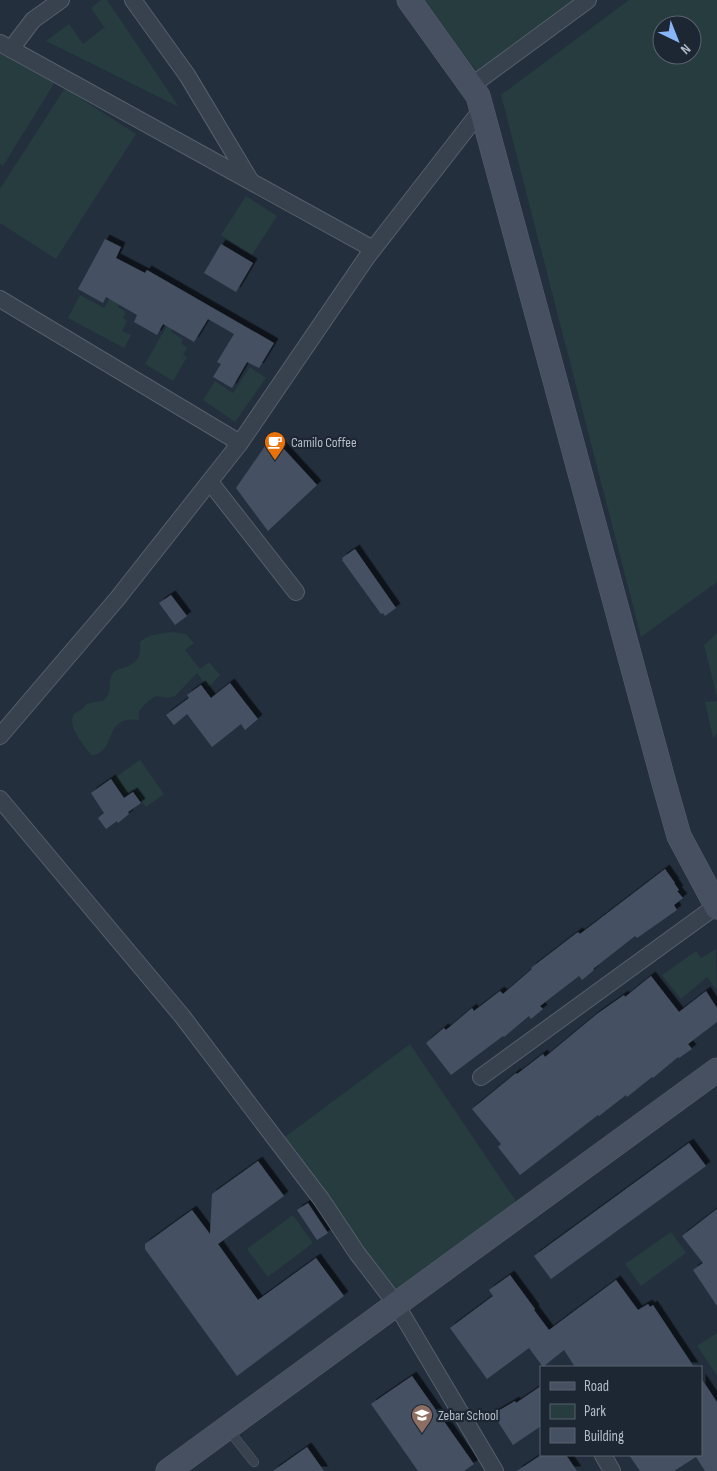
<svg xmlns="http://www.w3.org/2000/svg" width="717" height="1471" font-family="'Sofia Sans Condensed',sans-serif">
<defs>
<filter id="shadow"><feDropShadow dx="4.5" dy="-4.5" stdDeviation="0" flood-color="#0009"/></filter>
</defs>
<rect width="100%" height="100%" fill="#242f3e"/>
<g fill="#263c3f" fill-rule="evenodd">
<polygon points="101,0 107,0 179,107 46,41 69,24 83,44 104,28 106,30 91,8"/>
<polygon points="423,0 578,0 478,73"/>
<path d="M629 0H717V582L641 637 501 95ZM662 25H692V55H662Z"/>
<polygon points="0,53 55,82 3,166 0,164"/>
<polygon points="65,88 136,134 56,259 0,223 0,189"/>
<polygon points="246,196 277,216 252,255 221,235"/>
<polygon points="117,286 127,291 118,307 126,312 123,318 127,321 122,331 131,335 124,348 68,318 80,295 104,308"/>
<polygon points="172,317 178,321 171,332 183,339 181,343 187,348 183,355 187,357 173,381 145,364"/>
<polygon points="250,367 266,378 235,422 203,400 215,381 233,393"/>
<path d="M171 632 186 634 194 643 185 650 200 669 209 662 220 675 208 688 197 673 175 696 167 698 156 696 148 701 139 711V720C101 714 118 754 91 755 85 746 66 726 74 714 76 712 78 711 81 710 84 707 86 704 90 703 95 701 100 703 105 699 113 691 107 682 113 673 117 668 121 669 126 667 139 662 141 654 140 642 149 634 159 634 171 632Z"/>
<polygon points="717,633 717,698 704,645"/>
<polygon points="717,701 717,734 713,738 705,702"/>
<polygon points="140,760 164,794 146,807 133,789 124,795 113,779"/>
<polygon points="716,949 717,990 707,977 681,999 662,975 696,951 701,958"/>
<polygon points="410,1044 520,1207 398,1295 285,1137"/>
<polygon points="293,1215 313,1243 268,1277 247,1249"/>
<polygon points="671,1232 686,1253 641,1286 625,1264"/>
<polygon points="717,1333 717,1376 697,1346"/>
</g>
<g fill="#455162" filter="url(#shadow)">
<polygon points="105,239 121,247 116,258 145,273 147,270 274,343 259,368 247,362 232,388 213,377 221,364 217,362 234,334 208,319 194,342 163,324 157,335 134,322 137,315 106,297 103,303 78,289"/>
<polygon points="221,244 253,263 236,292 204,273"/>
<polygon points="272,436 317,485 268,531 236,488"/>
<polygon points="355,549 396,608 385,616 383,613 381,614 342,560 343,560 342,558"/>
<polygon points="171,595 187,616 175,625 159,603"/>
<polygon points="230,683 258,719 245,730 241,724 212,747 187,714 174,725 166,715 189,698 187,695 201,685 211,698"/>
<polygon points="111,779 124,798 133,792 141,803 128,812 129,814 118,823 117,821 106,829 98,818 104,813 91,793"/>
<polygon points="665,869 675,883 674,883 679,890 677,891 683,898 674,905 677,910 637,938 635,936 593,969 594,970 582,980 579,976 540,1006 543,1009 531,1019 529,1016 504,1037 503,1036 451,1075 426,1043 444,1028 446,1030 472,1008 474,1011 500,991 503,994 532,969 531,968 578,932 580,934"/>
<polygon points="651,976 679,1012 706,991 717,1008 717,1022 688,1044 692,1049 679,1058 678,1057 653,1078 652,1077 627,1097 626,1095 599,1116 598,1115 520,1175 498,1147 501,1144 472,1109 516,1073 517,1074 543,1054 545,1057 597,1014 624,995 625,997"/>
<polygon points="689,1143 706,1166 551,1279 534,1256"/>
<polygon points="258,1161 284,1196 218,1244 258,1300 316,1258 344,1296 237,1376 145,1249 145,1244 192,1210 210,1234 212,1194"/>
<polygon points="308,1203 328,1233 317,1240 297,1210"/>
<polygon points="717,1209 717,1306 693,1270 703,1263 682,1236"/>
<polygon points="510,1275 535,1309 534,1310 549,1330 616,1280 638,1310 648,1304 650,1307 653,1305 694,1367 575,1367 564,1350 543,1367 529,1348 487,1379 450,1328 493,1296 489,1290"/>
<polygon points="412,1376 474,1464 464,1471 418,1471 371,1404"/>
<polygon points="701,1378 717,1402 717,1471 705,1471 696,1457 674,1471 640,1471 629,1455 701,1455"/>
<polygon points="541,1386 541,1426 513,1445 493,1414 515,1401 516,1403"/>
<polygon points="307,1447 324,1471 273,1471"/>
<polygon points="541,1455 566,1455 577,1471 517,1471"/>
</g>
<g fill="none" stroke-linecap="round" stroke-linejoin="round">
<g stroke="#565f6c" stroke-width="10">
<polyline id="lane" points="227,1428 254,1462"/>
</g>
<g stroke="#565f6c" stroke-width="18">
<g id="street">
<polyline points="133,0 187,75 250,180"/>
<polyline points="0,43 373,249"/>
<polyline points="11,49 33,20 61,0"/>
<polyline points="471,86 588,0"/>
<polyline points="0,299 240,443"/>
<polyline points="210,482 296,592"/>
<polyline points="0,736 117,599 240,443 367,257 482,109"/>
<polyline points="0,799 182,1016 321,1199 357,1253 396,1304 495,1471"/>
<polyline points="481,1077 716,906"/>
<polyline points="603,1455 612,1471"/>
</g>
</g>
<g stroke="#565f6c" stroke-width="25">
<g id="secondary">
<polyline points="409,0 478,96 664,783 679,836 717,907"/>
<polyline points="168,1471 717,1070"/>
</g>
</g>
<use href="#lane" stroke="#38414e" stroke-width="9"/>
<use href="#street" stroke="#38414e" stroke-width="16"/>
<use href="#secondary" stroke="#465061" stroke-width="24"/>
</g>
<defs>
<g id="cafe-pin" transform="scale(1.125)"><path d="M0 17L-7.5 6A9.5 9.5 0 1 1 7.5 6Z" fill="#e8710a" stroke="#1d2633"/><path d="M-5.5-4.5H6V0H3Q3 3.5 0 3.5H-2.5Q-5.5 3.5-5.5 0ZM3-3.2v2h1.7v-2ZM-6 4.5H4V6H-6Z" fill="#fff"/></g>
<g id="school-pin" transform="scale(1.125)"><path d="M0 17L-7.5 6A9.5 9.5 0 1 1 7.5 6Z" fill="#8d6e63" stroke="#1d2633"/><path d="M0-5L7-2L0 1L-7-2ZM-4 1L0 2.5L4 1V4Q0 6-4 4Z" fill="#fff"/></g>
</defs>
<g fill-rule="evenodd">
<use href="#cafe-pin" x="275" y="442"/>
<use href="#school-pin" x="422" y="1415"/>
</g>
<g text-anchor="middle" dominant-baseline="central" stroke-width="4.5" stroke-linejoin="round" paint-order="stroke">
<g font-size="14" fill="#b4bcc9" stroke="#1d2633" text-anchor="start">
<text x="291" y="442">Camilo Coffee</text>
<text x="438" y="1415">Zebar School</text>
</g>
</g>
<rect x="540" y="1366" width="162" height="90" fill="#1d2633" stroke="#59626f"/>
<rect x="550" y="1382" width="25" height="8" fill="#465061" stroke="#59626f"/>
<text x="584" y="1391" font-size="15" fill="#b4bcc9">Road</text>
<rect x="550" y="1404" width="25" height="15" fill="#263c3f" stroke="#59626f"/>
<text x="584" y="1416" font-size="15" fill="#b4bcc9">Park</text>
<rect x="550" y="1428" width="25" height="15" fill="#455162" stroke="#59626f"/>
<text x="584" y="1441" font-size="15" fill="#b4bcc9">Building</text>
<g transform="translate(677 40) rotate(137)"><circle r="24" fill="#1d2633" stroke="#59626f"/>
<path d="M0-4L9 19L0 12L-9 19Z" fill="#8ab4f8"/>
<text y="-8" font-size="14" font-weight="bold" text-anchor="middle" fill="#b4bcc9">N</text>
</g>
</svg>
